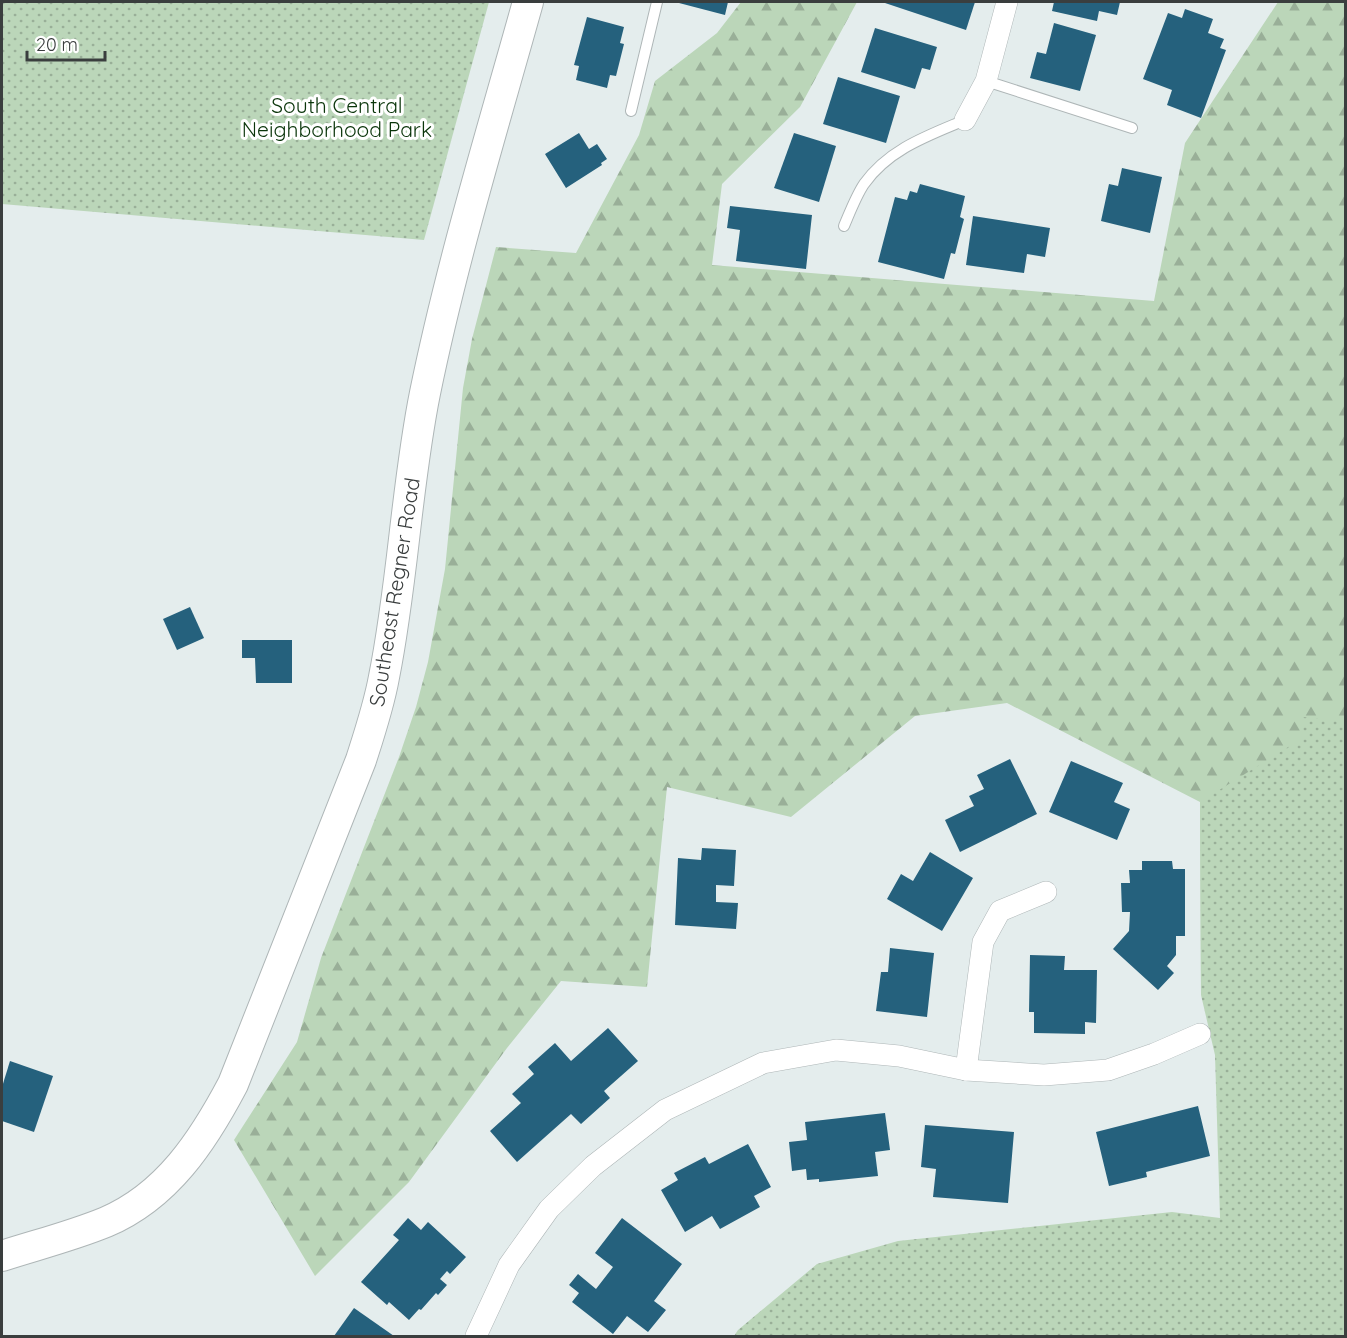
<svg xmlns="http://www.w3.org/2000/svg" width="1347" height="1338" font-family="Quicksand,sans-serif">
<defs>
<pattern id="forest-firs" width="22" height="20" patternUnits="userSpaceOnUse" patternTransform="scale(1.5)"><rect width="22" height="20" fill="#bbd6b9"/><path d="M5 1l3.5 6h-7zM16 11l3.5 6h-7z" fill="#99af98"/></pattern>
<pattern id="park-dots" width="8" height="8" patternUnits="userSpaceOnUse" patternTransform="scale(1.5)"><rect width="8" height="8" fill="#bbd6b9"/><path d="M2 2h.1M6 6h.1" fill="none" stroke="#99af98" stroke-width="1.8" stroke-linecap="round"/></pattern>
</defs>
<rect width="100%" height="100%" fill="#e4eded"/>
<polygon fill="url(#forest-firs)" points="741,2 857,2 800,107 722,184 712,265 1154,301 1185,143 1278,2 1345,2 1345,813 1231,906 1201,995 1200,802 1007,703 915,716 791,817 667,787 647,987 561,981 507,1048 409,1182 315,1276 234,1140 297,1042 321,958 399,757 416,707 428,662 445,569 463,388 472,339 496,247 576,253 639,135 655,81 717,33"/>
<g fill="url(#park-dots)">
<polygon points="2,2 489,2 424,240 2,204"/>
<polygon points="1303,717 1345,721 1345,1336 734,1336 738,1330 817,1264 898,1241 1172,1212 1220,1218 1215,1055 1201,995 1200,802 1301,739"/>
</g>
<g fill="#25617d">
<polygon points="679,2 728,2 725,15 679,3"/>
<polygon points="882,2 975,2 966,30"/>
<polygon points="1054,2 1120,2 1117,15 1099,11 1097,21 1052,11"/>
<polygon points="1185,9 1213,19 1208,33 1224,39 1220,48 1226,50 1201,118 1167,105 1172,90 1143,79 1168,13 1182,18"/>
<polygon points="587,17 624,27 620,43 624,44 616,76 610,75 607,88 576,80 579,66 574,65"/>
<polygon points="1054,23 1096,35 1080,91 1030,78 1037,52 1046,54"/>
<polygon points="875,28 937,47 930,70 922,68 915,89 861,72"/>
<polygon points="838,77 900,96 886,143 823,124"/>
<polygon points="579,133 589,149 597,144 607,159 601,163 602,165 566,188 545,154"/>
<polygon points="794,133 836,146 819,202 774,188"/>
<polygon points="1122,168 1162,177 1150,233 1101,221 1109,184 1118,186"/>
<polygon points="920,184 965,196 960,217 964,219 955,254 951,253 944,279 878,262 895,197 907,200 910,191 917,193"/>
<polygon points="730,206 812,215 806,269 736,261 740,230 727,228"/>
<polygon points="973,216 1050,228 1045,257 1027,254 1024,273 966,265"/>
<polygon points="190,607 204,638 177,650 163,619"/>
<polygon points="242,640 292,640 292,683 256,683 255,658 242,658"/>
<polygon points="1010,759 1037,814 960,852 945,820 974,806 969,796 984,789 977,775"/>
<polygon points="1071,761 1123,783 1114,802 1130,809 1117,840 1049,812"/>
<polygon points="702,848 736,850 734,886 716,885 716,902 738,903 736,929 675,925 678,858 701,860"/>
<polygon points="930,852 973,878 942,931 887,899 901,874 913,881"/>
<polygon points="1142,861 1172,861 1173,869 1185,869 1185,936 1176,936 1176,955 1167,966 1174,973 1158,990 1113,949 1129,931 1130,912 1122,912 1121,883 1130,883 1129,870 1142,870"/>
<polygon points="890,948 934,953 927,1017 876,1011 881,972 888,972"/>
<polygon points="1030,955 1065,956 1064,970 1097,970 1096,1023 1085,1022 1085,1034 1034,1033 1034,1012 1029,1012"/>
<polygon points="608,1028 638,1061 604,1091 610,1098 581,1124 571,1114 517,1162 490,1131 521,1103 512,1094 534,1074 528,1067 555,1043 571,1061"/>
<polygon points="10,1061 53,1076 34,1132 2,1121 2,1087"/>
<polygon points="1198,1106 1210,1156 1146,1172 1147,1177 1109,1186 1096,1132"/>
<polygon points="885,1113 890,1150 875,1152 878,1176 819,1182 819,1179 807,1180 806,1169 792,1171 789,1142 807,1140 805,1122"/>
<polygon points="925,1125 1014,1132 1008,1203 933,1197 936,1169 921,1167"/>
<polygon points="748,1144 771,1187 754,1196 760,1207 720,1229 712,1216 685,1232 661,1190 678,1180 674,1173 705,1157 709,1164"/>
<polygon points="408,1218 421,1230 428,1222 466,1257 450,1274 447,1271 440,1279 447,1285 438,1295 436,1293 421,1310 419,1309 409,1320 389,1302 387,1305 361,1282 399,1240 393,1235"/>
<polygon points="622,1218 682,1264 654,1301 666,1310 648,1332 627,1316 613,1334 572,1302 579,1293 569,1285 578,1274 596,1289 613,1267 595,1253"/>
<polygon points="354,1308 394,1336 334,1336"/>
</g>
<g fill="none" stroke-linecap="round" stroke-linejoin="round">
<g stroke="#aeb6b7" stroke-width="12">
<g id="lane">
<polyline points="986,81 1132,128"/>
<polyline points="631,111 657,2"/>
<path d="M844 226C850 212 856 196 864 184 889 149 927 136 965 120"/>
</g>
</g>
<g stroke="#aeb6b7" stroke-width="22">
<g id="street">
<polyline points="965,120 986,81 1007,2"/>
<polyline points="966,1070 983,942 1000,911 1046,892"/>
<polyline points="476,1336 509,1265 549,1209 593,1166 665,1110 763,1063 836,1050 899,1056 966,1070 1044,1075 1108,1070 1154,1054 1200,1034"/>
</g>
</g>
<g stroke="#aeb6b7" stroke-width="32">
<path id="secondary" d="M2 1256C36 1245 72 1236 106 1222 167 1196 203 1141 233 1084L361 760C370 732 379 705 384 677 403 583 406 487 425 393 452 261 492 131 528 2"/>
</g>
<use href="#lane" stroke="#fff" stroke-width="10"/>
<use href="#street" stroke="#fff" stroke-width="21"/>
<use href="#secondary" stroke="#fff" stroke-width="30"/>
</g>
<g text-anchor="middle" dominant-baseline="central" stroke-width="6" stroke-linejoin="round" paint-order="stroke">
<g font-size="21" fill="#0a350a" stroke="#fff">
<text x="337" y="105">South Central<tspan x="337" dy="24">Neighborhood Park</tspan></text>
</g>
<g font-size="21" fill="#3a3e3e" stroke="#fff">
<text transform="translate(394 592) rotate(-81)">Southeast Regner Road</text>
</g>
</g>
<rect width="1347" height="1338" fill="none" stroke="#3a3e3e" stroke-width="6"/>
<path d="M27 51v9h78v-9" fill="none" stroke="#3a3e3e" stroke-width="3"/>
<text x="36" y="51" font-size="18" fill="#3a3e3e" stroke="#ffffff" stroke-width="4.5" paint-order="stroke">20 m</text>
</svg>
